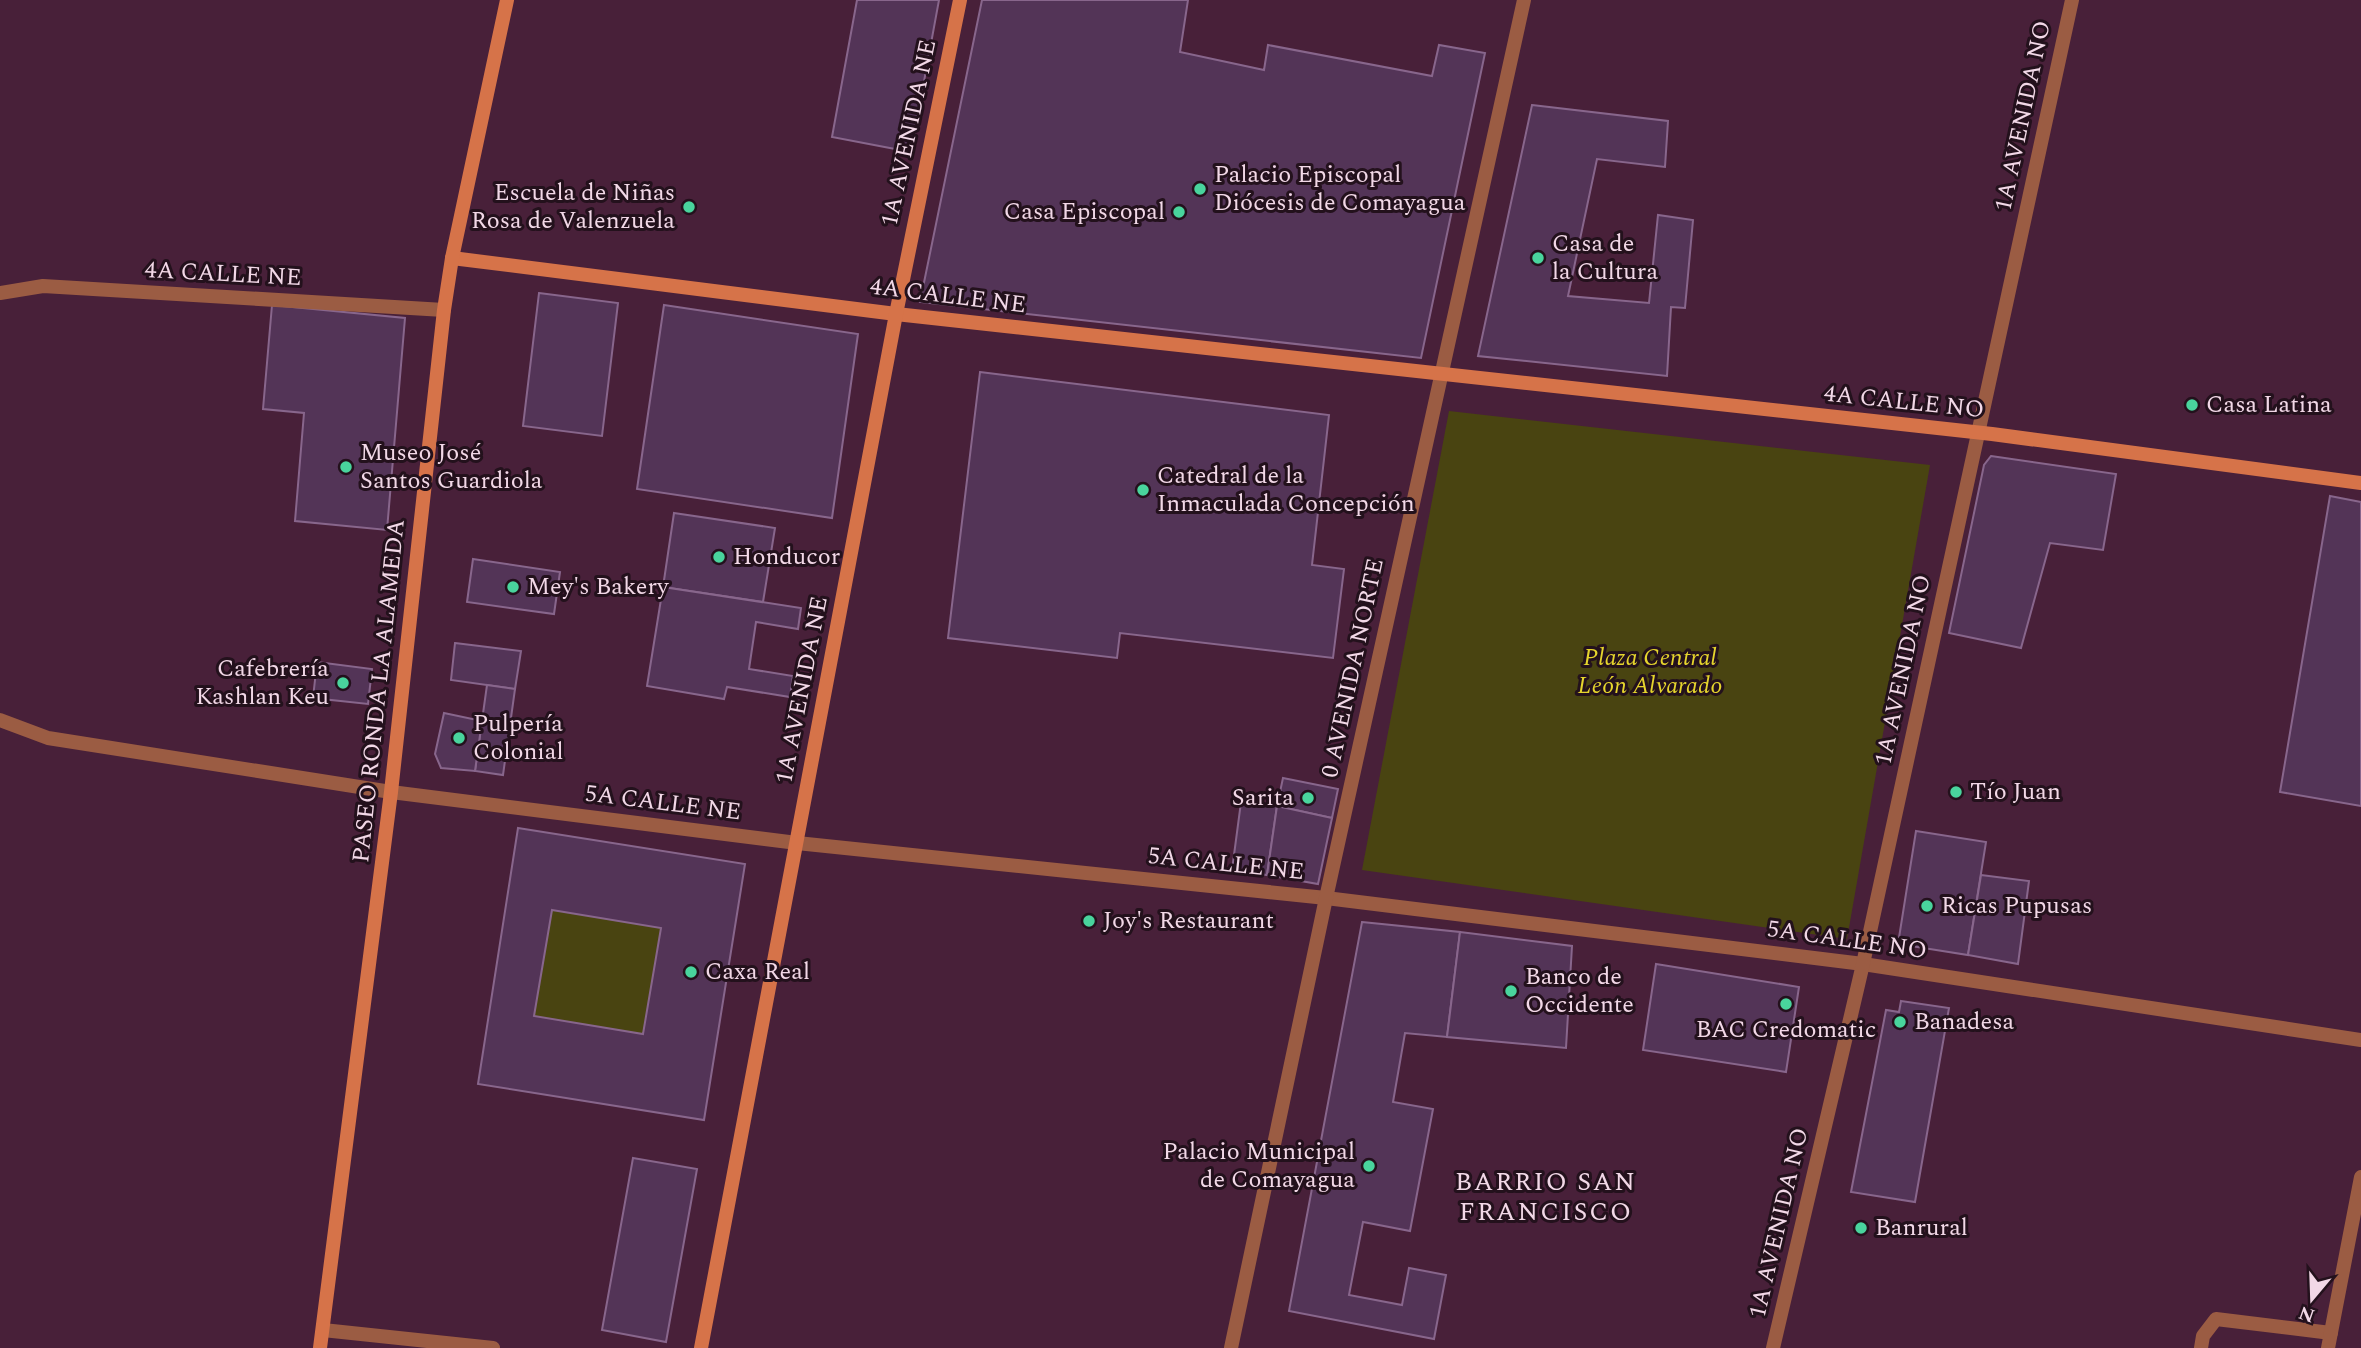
<svg xmlns="http://www.w3.org/2000/svg" width="2361" height="1348" font-family="Spectral,serif">
<rect width="100%" height="100%" fill="#482039"/>
<g fill="#494411">
<polygon points="1449,411 1930,465 1847,939 1362,870"/>
<polygon points="552,910 661,928 643,1034 534,1016"/>
</g>
<g fill="#533457" stroke="#88668c" stroke-width="2" fill-rule="evenodd">
<polygon points="857,0 939,0 911,152 832,137"/>
<polygon points="982,0 1188,0 1180,52 1264,70 1268,45 1432,76 1439,45 1485,53 1421,358 920,302"/>
<polygon points="1532,105 1668,121 1665,167 1597,159 1568,296 1649,303 1658,215 1693,220 1685,308 1671,307 1667,376 1478,356"/>
<polygon points="539,293 618,303 602,436 523,426"/>
<polygon points="272,305 405,318 387,530 295,521 304,413 263,409"/>
<polygon points="664,305 858,334 832,518 637,489"/>
<polygon points="980,372 1329,415 1312,565 1344,569 1333,658 1120,633 1117,658 948,638"/>
<polygon points="1991,456 2116,474 2103,550 2050,543 2021,648 1949,633 1984,465"/>
<polygon points="2330,496 2361,502 2361,806 2280,792"/>
<polygon points="674,513 775,528 763,602 663,587"/>
<polygon points="473,559 560,572 554,614 467,602"/>
<polygon points="663,587 801,608 798,629 756,622 749,669 793,676 790,697 727,687 724,699 647,686"/>
<polygon points="455,643 521,651 515,689 451,680"/>
<polygon points="317,662 372,669 368,704 313,698"/>
<polygon points="487,685 515,689 503,775 475,771"/>
<polygon points="444,713 482,721 475,771 441,768 435,754"/>
<polygon points="1283,778 1338,789 1332,818 1277,806"/>
<polygon points="1241,802 1277,806 1267,875 1232,870"/>
<polygon points="1277,806 1332,818 1318,884 1267,875"/>
<path d="M518 828 745 864 704 1120 478 1084ZM552 910 661 928 643 1034 534 1016Z"/>
<polygon points="1916,831 1986,842 1968,955 1898,944"/>
<polygon points="1981,875 2029,881 2018,964 1968,955"/>
<polygon points="1362,922 1460,932 1447,1037 1405,1033 1393,1102 1433,1109 1410,1231 1363,1222 1349,1295 1402,1305 1409,1268 1446,1275 1434,1339 1289,1311"/>
<polygon points="1460,932 1572,946 1566,1048 1447,1037"/>
<polygon points="1656,964 1799,987 1786,1072 1643,1050"/>
<polygon points="1901,1001 1949,1008 1915,1202 1851,1192 1886,1010 1899,1012"/>
<polygon points="633,1158 697,1169 666,1342 602,1330"/>
</g>
<g fill="none" stroke-linecap="round" stroke-linejoin="round">
<polyline stroke="#9b5c43" stroke-width="14" points="2201,1348 2203,1336 2216,1319 2331,1333"/>
<g stroke="#9b5c43" stroke-width="14">
<polyline points="0,293 43,286 444,310"/>
<polyline points="0,720 48,738 391,792 797,843 1326,898 1863,964 2361,1040"/>
<polyline points="323,1330 493,1348"/>
<polyline points="1231,1348 1326,898 1524,0"/>
<polyline points="1773,1348 1863,964 2072,0"/>
<polyline points="2328,1348 2361,1177"/>
</g>
<g stroke="#d67349" stroke-width="14">
<polyline points="452,258 896,314 1992,434 2361,483"/>
<polyline points="320,1348 391,792 444,310 452,258 507,0"/>
<polyline points="701,1348 896,314 960,0"/>
</g>
</g>
<g fill="#49d49d" stroke="#23111c" stroke-width="2.5">
<circle cx="1200" cy="189" r="7"/>
<circle cx="689" cy="207" r="7"/>
<circle cx="1179" cy="212" r="7"/>
<circle cx="1538" cy="258" r="7"/>
<circle cx="2192" cy="405" r="7"/>
<circle cx="346" cy="467" r="7"/>
<circle cx="1143" cy="490" r="7"/>
<circle cx="719" cy="557" r="7"/>
<circle cx="513" cy="587" r="7"/>
<circle cx="343" cy="683" r="7"/>
<circle cx="459" cy="738" r="7"/>
<circle cx="1956" cy="792" r="7"/>
<circle cx="1308" cy="798" r="7"/>
<circle cx="1927" cy="906" r="7"/>
<circle cx="1089" cy="921" r="7"/>
<circle cx="691" cy="972" r="7"/>
<circle cx="1511" cy="991" r="7"/>
<circle cx="1786" cy="1004" r="7"/>
<circle cx="1900" cy="1022" r="7"/>
<circle cx="1369" cy="1166" r="7"/>
<circle cx="1861" cy="1228" r="7"/>
</g>
<g text-anchor="middle" dominant-baseline="central" stroke-width="6" stroke-linejoin="round" paint-order="stroke">
<g font-size="24" fill="#f2d8e7" stroke="#23111c">
<text transform="translate(2023 116) rotate(-78)">1A AVENIDA NO</text>
<text transform="translate(909 133) rotate(-78)">1A AVENIDA NE</text>
<text transform="translate(223 274) rotate(3)">4A CALLE NE</text>
<text transform="translate(948 296) rotate(7)">4A CALLE NE</text>
<text transform="translate(1904 402) rotate(6)">4A CALLE NO</text>
<text transform="translate(1353 668) rotate(-78)">0 AVENIDA NORTE</text>
<text transform="translate(1903 670) rotate(-78)">1A AVENIDA NO</text>
<text transform="translate(802 690) rotate(-79)">1A AVENIDA NE</text>
<text transform="translate(379 691) rotate(-84)">PASEO RONDA LA ALAMEDA</text>
<text transform="translate(663 803) rotate(7)">5A CALLE NE</text>
<text transform="translate(1226 864) rotate(6)">5A CALLE NE</text>
<text transform="translate(1847 940) rotate(8)">5A CALLE NO</text>
<text transform="translate(1779 1223) rotate(-77)">1A AVENIDA NO</text>
</g>
<g font-size="24" fill="#f2d8e7" stroke="#23111c" text-anchor="start">
<text x="1214" y="175">Palacio Episcopal<tspan x="1214" dy="28">Diócesis de Comayagua</tspan></text>
<text x="675" y="193" text-anchor="end">Escuela de Niñas<tspan x="675" dy="28">Rosa de Valenzuela</tspan></text>
<text x="1165" y="212" text-anchor="end">Casa Episcopal</text>
<text x="1552" y="244">Casa de<tspan x="1552" dy="28">la Cultura</tspan></text>
<text x="2206" y="405">Casa Latina</text>
<text x="360" y="453">Museo José<tspan x="360" dy="28">Santos Guardiola</tspan></text>
<text x="1157" y="476">Catedral de la<tspan x="1157" dy="28">Inmaculada Concepción</tspan></text>
<text x="733" y="557">Honducor</text>
<text x="527" y="587">Mey's Bakery</text>
<text x="329" y="669" text-anchor="end">Cafebrería<tspan x="329" dy="28">Kashlan Keu</tspan></text>
<text x="473" y="724">Pulpería<tspan x="473" dy="28">Colonial</tspan></text>
<text x="1970" y="792">Tío Juan</text>
<text x="1294" y="798" text-anchor="end">Sarita</text>
<text x="1941" y="906">Ricas Pupusas</text>
<text x="1103" y="921">Joy's Restaurant</text>
<text x="705" y="972">Caxa Real</text>
<text x="1525" y="977">Banco de<tspan x="1525" dy="28">Occidente</tspan></text>
<text x="1914" y="1022">Banadesa</text>
<text x="1786" y="1030" text-anchor="middle">BAC Credomatic</text>
<text x="1355" y="1152" text-anchor="end">Palacio Municipal<tspan x="1355" dy="28">de Comayagua</tspan></text>
<text x="1875" y="1228">Banrural</text>
</g>
<g font-size="24" font-style="italic" fill="#e6d52d" stroke="#23111c">
<text x="1650" y="658">Plaza Central<tspan x="1650" dy="28">León Alvarado</tspan></text>
</g>
<g font-size="26" letter-spacing="2" fill="#f2d8e7" stroke="#23111c">
<text x="1546" y="1182">BARRIO SAN<tspan x="1546" dy="30">FRANCISCO</tspan></text>
</g>
</g>
<g transform="translate(2312 1299) rotate(199)" stroke="#23111c" stroke-width="5" paint-order="stroke">
<path d="M0-5L12 26L0 18L-12 26Z" fill="#f2d8e7"/>
<text y="-10" font-size="19" font-weight="bold" text-anchor="middle" fill="#f2d8e7">N</text>
</g>
</svg>
